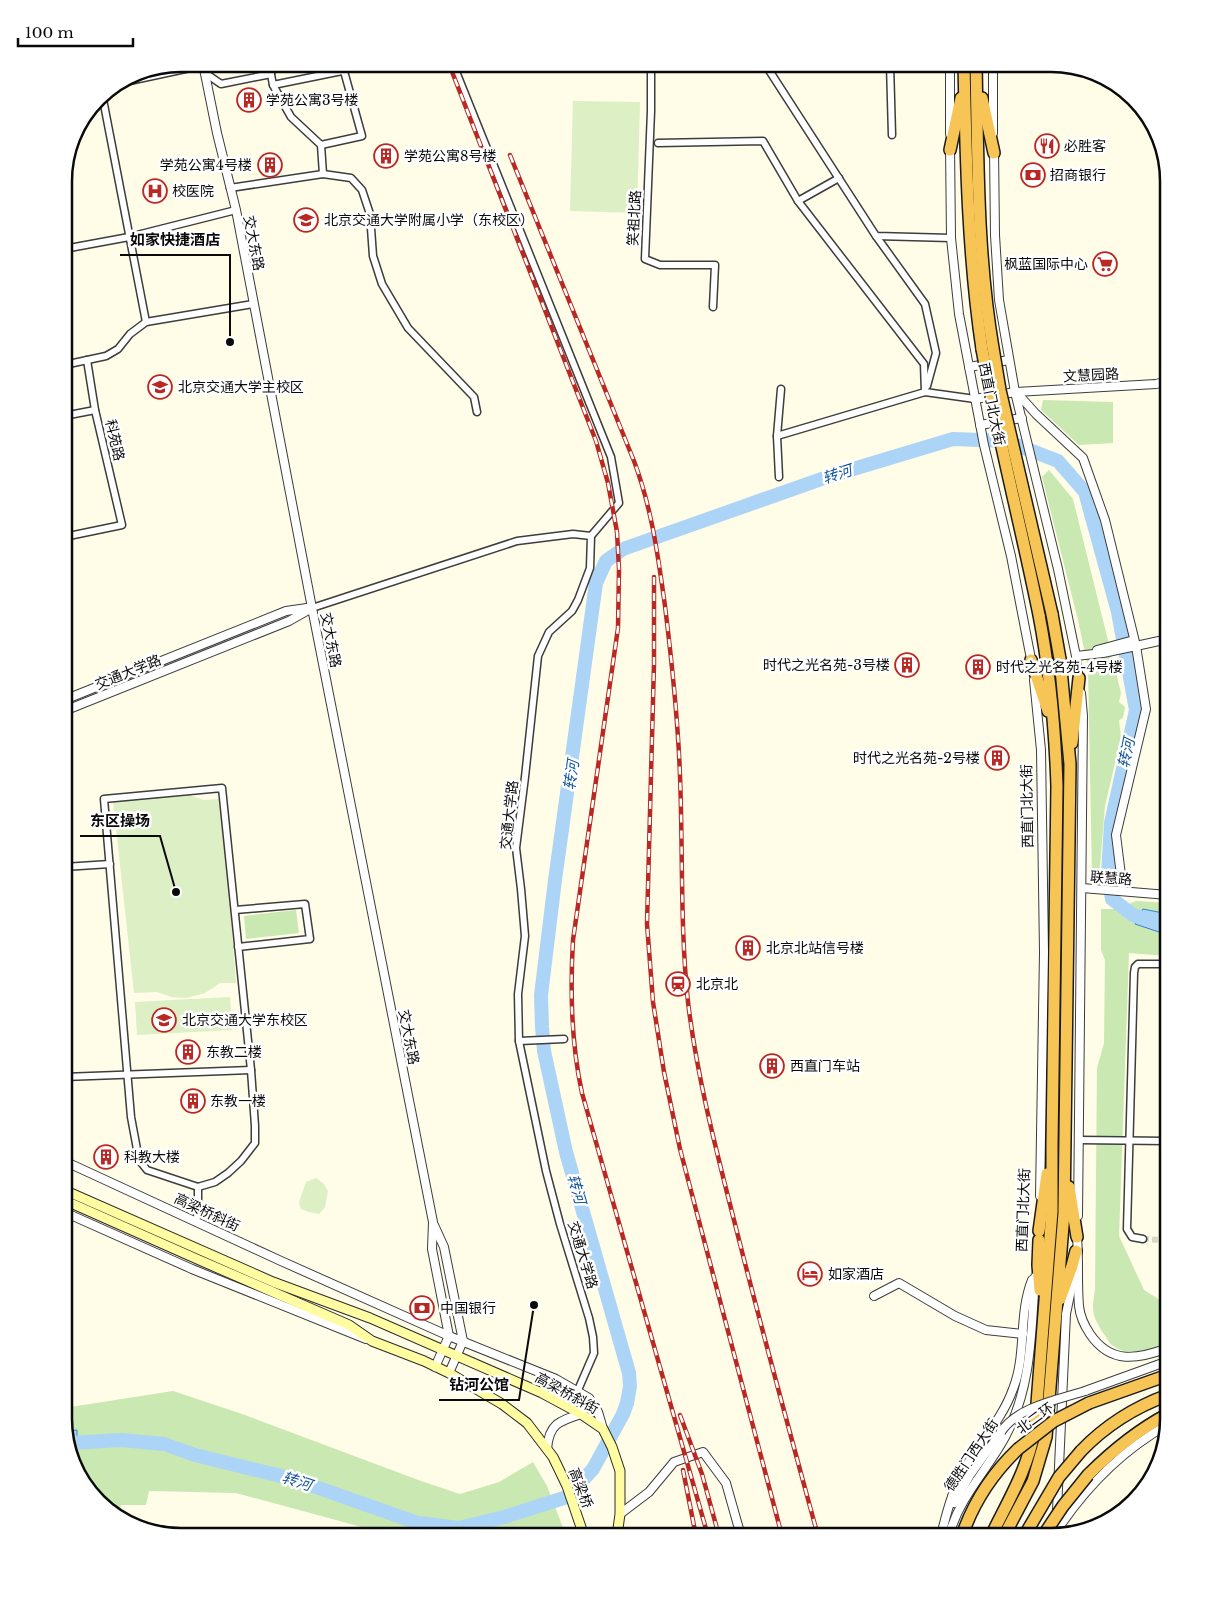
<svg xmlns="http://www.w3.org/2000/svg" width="1232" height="1600" font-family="'Libre Baskerville','Noto Sans SC',serif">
<rect width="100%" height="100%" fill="#fffce7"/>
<polygon fill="#e9deea" points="576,64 623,64 622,70"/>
<g fill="#cae8b2">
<polygon points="64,201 73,240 64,241"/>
<polygon points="1043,400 1113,402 1113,443 1079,445 1041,410"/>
<polygon points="1049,470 1073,499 1121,693 1119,702 1125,707 1123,718 1119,720 1121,737 1105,806 1099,877 1092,877 1088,668 1078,620 1042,477"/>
<path d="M1136 901 1168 903V956L1129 953 1119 1236 1144 1290 1168 1305V1345C1151 1351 1129 1358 1112 1345 1109 1343 1106 1336 1103 1333 1091 1313 1092 1311 1095 1289L1097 1068 1104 1043 1105 960 1101 950V909H1117Z"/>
<polygon points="296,910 299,933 246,939 244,916"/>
<polygon points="173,1391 245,1415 421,1481 460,1494 499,1482 533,1462 547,1486 565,1533 550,1536 389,1536 369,1529 236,1493 149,1491 146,1505 121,1505 119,1517 83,1484 64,1419 64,1408"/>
</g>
<g fill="#ddefc4">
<polygon points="573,101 640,102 637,213 570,211"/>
<polygon points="183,793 204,800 222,799 236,983 220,983 205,993 186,998 171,997 157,992 134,993 113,801"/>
<polygon points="230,997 232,1030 137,1035 135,1002"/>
<polygon points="316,1178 323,1183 328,1191 325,1207 319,1214 309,1212 301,1209 299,1202 306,1182"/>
</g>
<g fill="#acd4f6" stroke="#3383cd">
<polygon points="1143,909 1168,914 1168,935 1135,924"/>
<polygon points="77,1430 77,1462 67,1431"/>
</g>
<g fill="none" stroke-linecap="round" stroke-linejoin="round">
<polyline stroke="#acd4f6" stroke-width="14" points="71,1443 121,1440 164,1444 195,1455 293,1479 418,1523 459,1528 504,1517 567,1497 593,1469 623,1414 627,1403 630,1386 629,1373 566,1152 544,1051 542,1027 541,995 555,880 596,583 606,561 623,549 830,476 953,439 1006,441 1058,461 1085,492 1118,612 1136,710 1111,823 1108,875 1112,899 1133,915 1168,926"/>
<polyline stroke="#dad8c6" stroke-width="6" stroke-dasharray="6 3" stroke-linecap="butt" points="1143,1239 1166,1240"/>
<g stroke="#3d3d3d" stroke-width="9">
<g id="minor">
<polyline points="269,64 273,85"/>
<polyline points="453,64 611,457 619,503 591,536"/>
<polyline points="651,64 651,111 645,259 660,265 715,265 713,307"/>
<polyline points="765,64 876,236 951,238"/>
<polyline points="890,64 892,135"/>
<polyline points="205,73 221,84 271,74"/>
<polyline points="120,83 204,65"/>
<polyline points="102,94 146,322"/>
<polyline points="658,143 763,141 798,201 839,178"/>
<polyline points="321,145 362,136 342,64"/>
<polyline points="323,174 321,145 291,117 273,85 342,71"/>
<polyline points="230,188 323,174 351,178 362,190 370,214 373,256 382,284 408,328 474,397 477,412"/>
<polyline points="798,201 924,364 925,392"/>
<polyline points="876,236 925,304 936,353 927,386"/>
<polyline points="64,249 129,237 236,210"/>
<polyline points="64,365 106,356 118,349 130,334 146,322 253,304"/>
<polyline points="64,416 95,410"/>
<polyline points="777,436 925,392 975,399"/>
<polyline points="779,477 777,436 781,389"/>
<polyline points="64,537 122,525 95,410 87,360"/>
<polyline points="312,608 517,541 573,534 591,536 590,568 578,600 572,611 549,632 538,656 525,777 516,848 521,889 525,936 518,994 519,1041 546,1171 560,1224 589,1318 593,1337 594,1353 578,1390"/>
<polygon points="222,788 251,1070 255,1126 255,1143 241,1161 228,1173 215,1182 198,1187 147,1170 139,1160 131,1117 104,799"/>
<polyline points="64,867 110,864"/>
<polyline points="235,910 305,904 310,939 238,947"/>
<polyline points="519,1041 564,1039"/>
<polyline points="64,1077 251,1070"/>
<polyline points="1079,1140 1168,1141"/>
<polyline points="196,1222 198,1211 198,1187"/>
<polyline points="1143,1239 1132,1237 1127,1229 1134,973 1135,967 1138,964 1168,964"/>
<polyline points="1166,1240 1168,1238"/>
<polyline points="1115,1517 1116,1517"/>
</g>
</g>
<g stroke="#3d3d3d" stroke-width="10">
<g id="tertiary">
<polyline points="203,64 217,133 236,210 312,608 433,1222 432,1249 449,1336"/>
<polyline points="950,64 950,134"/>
<polyline points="993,64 993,133"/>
<polyline points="950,146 951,238 959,314 984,445 1011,556 1032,664"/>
<polyline points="994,149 995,235 999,300 1015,392 1058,569 1076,656 1079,681"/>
<polyline points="969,367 1009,360"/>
<polyline points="1017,393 1036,414 1083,458 1105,520 1136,646 1168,639"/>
<polyline points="975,399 1015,392 1156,384 1168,381"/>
<polyline points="980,425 1022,418"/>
<polyline points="1097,650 1134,640"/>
<polyline points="1076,656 1103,653 1136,646 1146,709 1116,835 1123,891"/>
<polyline points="1034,680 1041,750 1044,952 1040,1196"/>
<polyline points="64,700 286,611 307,608"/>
<polyline points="64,711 289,621 312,608"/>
<polyline points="1082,888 1168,895"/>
<polyline points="64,1161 281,1261 449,1336 556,1379 589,1398 598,1412 603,1429"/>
<polyline points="64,1212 192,1269 366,1339"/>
<polyline points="1078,1216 1083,716 1081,693"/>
<polyline points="434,1225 444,1247 463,1341"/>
<path d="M1077 1237C1079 1260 1077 1283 1079 1306 1080 1316 1084 1325 1090 1334 1111 1365 1138 1359 1168 1348"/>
<polyline points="874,1296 899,1283 955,1316 986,1330 1023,1334"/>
<polyline points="435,1367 449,1336"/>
<polyline points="449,1373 463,1341"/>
<polyline points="1085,1391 1168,1361"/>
<path d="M547 1449C549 1424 559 1421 581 1414"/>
<polyline points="954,1503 970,1475 1001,1432"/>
<polyline points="620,1514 649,1492 674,1462 703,1452 726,1483 741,1536"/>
<polyline points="1056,1532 1066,1314 1075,1270"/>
<path d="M1056 1532C1085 1488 1121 1451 1167 1425"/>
<path d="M941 1536C946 1514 952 1491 963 1471 979 1443 1002 1420 1013 1389 1027 1354 1018 1315 1032 1280"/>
<path d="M949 1536C959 1497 986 1472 1005 1437 1032 1387 1031 1332 1035 1277"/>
</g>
</g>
<g stroke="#2c2c2c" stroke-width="11">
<g id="secondary">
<polyline points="64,1190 273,1282 370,1318 542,1393 581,1414 603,1429 612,1447 620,1471 620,1514 617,1536"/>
<polyline points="64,1200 197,1259 349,1325 372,1341 424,1361 449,1373 502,1404 527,1423 553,1457 567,1486 584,1536"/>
</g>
</g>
<g stroke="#1b1b1b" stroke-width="14">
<g id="trunk">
<path d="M964 64C966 159 968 255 982 349"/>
<path d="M976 64C978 159 977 254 993 348"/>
<polyline points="982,98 994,153"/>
<polyline points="950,150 961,98"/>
<polyline points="1031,660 1048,711"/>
<polyline points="1072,743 1079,678"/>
<polyline points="1069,1187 1077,1237"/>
<polyline points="1039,1231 1047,1174"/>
<polyline points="1039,1240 1038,1265 1040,1290"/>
<polyline points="1060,1299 1072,1266 1076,1251"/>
<polyline points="1089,1403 1168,1375"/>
<path d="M1081 1451C1105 1426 1135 1407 1168 1395"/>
<path d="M1088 1475C1112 1451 1138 1430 1168 1414"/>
<path d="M962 1536C973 1503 993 1473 1018 1449"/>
<path d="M991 1536C1009 1499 1027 1471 1035 1429L1052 1211V1145L1057 786C1055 729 1050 672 1039 615"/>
<polyline points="1004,1536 1033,1481 1046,1437 1064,1213 1070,764 1060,659 1052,614"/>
</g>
</g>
<use href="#minor" stroke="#fff" stroke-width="6"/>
<use href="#tertiary" stroke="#fff" stroke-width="8"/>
<use href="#secondary" stroke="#fffca2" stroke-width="9"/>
<use href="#trunk" stroke="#f7c456" stroke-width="11"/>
<g stroke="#b92823" stroke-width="4.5">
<g id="rail">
<path d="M449 64 596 441 608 483 617 532 619 569 618 628 573 940C570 992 571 1043 582 1093L708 1536"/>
<path d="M510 155 634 461C652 509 658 556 665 606 672 663 678 719 680 776 683 851 680 927 688 1002 697 1078 717 1153 736 1228 762 1331 790 1433 818 1536"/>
<polyline points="654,577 654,664 647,924 653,1002 664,1072 680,1149 782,1536"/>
<polyline points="680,1415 702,1474 719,1536"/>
<polyline points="683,1470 696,1536"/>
</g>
</g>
<use href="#rail" stroke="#fff" stroke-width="2.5" stroke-dasharray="8" stroke-linecap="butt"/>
<g stroke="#3d3d3d" stroke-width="10" stroke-linecap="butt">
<path id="tertiary-bridge" d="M1001 1432C1017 1407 1057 1400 1085 1391"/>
</g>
<g stroke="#1b1b1b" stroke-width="14" stroke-linecap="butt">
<g id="trunk-bridge">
<polyline points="993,348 1000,390 1052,614"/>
<path d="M982 349C998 438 1021 526 1039 615"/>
<polyline points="1018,1449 1054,1421 1089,1403"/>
<polyline points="1026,1533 1059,1477 1081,1451"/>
<polyline points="1043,1536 1063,1506 1088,1475"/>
</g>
</g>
<use href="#tertiary-bridge" stroke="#fff" stroke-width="8"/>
<use href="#trunk-bridge" stroke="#f7c456" stroke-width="11"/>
</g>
<defs>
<g id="building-ring" transform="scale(1.25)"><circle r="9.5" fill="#fff" stroke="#b92823" stroke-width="1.5"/><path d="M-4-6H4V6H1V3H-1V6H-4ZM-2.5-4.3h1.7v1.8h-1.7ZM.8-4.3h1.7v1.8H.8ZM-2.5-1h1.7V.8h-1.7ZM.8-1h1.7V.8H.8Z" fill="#b92823"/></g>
<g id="restaurant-ring" transform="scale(1.25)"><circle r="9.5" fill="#fff" stroke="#b92823" stroke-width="1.5"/><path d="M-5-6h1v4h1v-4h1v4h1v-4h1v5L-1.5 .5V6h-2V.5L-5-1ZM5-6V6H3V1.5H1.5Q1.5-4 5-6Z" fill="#b92823"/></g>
<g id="bank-ring" transform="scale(1.25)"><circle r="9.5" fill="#fff" stroke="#b92823" stroke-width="1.5"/><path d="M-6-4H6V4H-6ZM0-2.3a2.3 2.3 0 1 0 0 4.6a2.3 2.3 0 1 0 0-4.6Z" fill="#b92823"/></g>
<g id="hospital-ring" transform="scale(1.25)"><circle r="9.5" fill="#fff" stroke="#b92823" stroke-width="1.5"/><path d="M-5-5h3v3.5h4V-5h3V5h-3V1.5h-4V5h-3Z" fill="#b92823"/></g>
<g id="school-ring" transform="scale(1.25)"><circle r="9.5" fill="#fff" stroke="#b92823" stroke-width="1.5"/><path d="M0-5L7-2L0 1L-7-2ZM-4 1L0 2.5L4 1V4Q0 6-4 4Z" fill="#b92823"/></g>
<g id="supermarket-ring" transform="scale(1.25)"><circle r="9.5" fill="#fff" stroke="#b92823" stroke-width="1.5"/><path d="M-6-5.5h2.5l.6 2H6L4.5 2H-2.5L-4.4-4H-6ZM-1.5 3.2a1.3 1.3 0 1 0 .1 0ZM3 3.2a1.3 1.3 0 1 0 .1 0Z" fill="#b92823"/></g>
<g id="university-ring" transform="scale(1.25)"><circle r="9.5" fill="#fff" stroke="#b92823" stroke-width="1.5"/><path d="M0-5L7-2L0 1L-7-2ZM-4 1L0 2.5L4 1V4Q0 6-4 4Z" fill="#b92823"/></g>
<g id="station-ring" transform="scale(1.25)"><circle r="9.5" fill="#fff" stroke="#b92823" stroke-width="1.5"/><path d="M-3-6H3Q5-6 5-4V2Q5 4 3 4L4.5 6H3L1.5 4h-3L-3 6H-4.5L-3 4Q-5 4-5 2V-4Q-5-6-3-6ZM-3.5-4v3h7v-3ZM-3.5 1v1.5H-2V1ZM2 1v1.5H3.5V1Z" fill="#b92823"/></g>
<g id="hotel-ring" transform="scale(1.25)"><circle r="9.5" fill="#fff" stroke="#b92823" stroke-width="1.5"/><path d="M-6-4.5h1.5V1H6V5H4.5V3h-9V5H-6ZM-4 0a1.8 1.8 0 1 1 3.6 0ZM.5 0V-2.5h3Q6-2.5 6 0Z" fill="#b92823"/></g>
</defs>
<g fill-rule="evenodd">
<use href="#building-ring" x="249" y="100"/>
<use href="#restaurant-ring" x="1047" y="146"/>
<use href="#building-ring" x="386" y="156"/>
<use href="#building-ring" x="270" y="165"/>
<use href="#bank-ring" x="1033" y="175"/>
<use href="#hospital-ring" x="155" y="191"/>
<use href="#school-ring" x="306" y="220"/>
<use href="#supermarket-ring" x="1105" y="264"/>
<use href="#university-ring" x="160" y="387"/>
<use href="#building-ring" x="907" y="665"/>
<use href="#building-ring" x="978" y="667"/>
<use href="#building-ring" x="997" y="758"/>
<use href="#building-ring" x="748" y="948"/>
<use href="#station-ring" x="678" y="984"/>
<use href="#university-ring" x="164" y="1020"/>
<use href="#building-ring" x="188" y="1052"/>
<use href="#building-ring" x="772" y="1066"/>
<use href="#building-ring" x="193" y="1101"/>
<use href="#building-ring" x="106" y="1157"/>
<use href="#hotel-ring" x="810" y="1274"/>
<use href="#bank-ring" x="422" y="1308"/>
</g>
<g text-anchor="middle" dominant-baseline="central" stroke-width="5" stroke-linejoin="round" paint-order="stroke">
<g font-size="14" fill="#0a0a0a" stroke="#fff" text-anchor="start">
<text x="266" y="100">学苑公寓3号楼</text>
<text x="1064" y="146">必胜客</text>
<text x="404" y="156">学苑公寓8号楼</text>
<text x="252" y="165" text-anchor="end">学苑公寓4号楼</text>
<text x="1050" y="175">招商银行</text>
<text x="172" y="191">校医院</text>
<text x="324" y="220">北京交通大学附属小学（东校区）</text>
<text x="1088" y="264" text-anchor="end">枫蓝国际中心</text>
<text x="178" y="387">北京交通大学主校区</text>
<text x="890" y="665" text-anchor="end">时代之光名苑-3号楼</text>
<text x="996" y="667">时代之光名苑-4号楼</text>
<text x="980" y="758" text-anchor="end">时代之光名苑-2号楼</text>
<text x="766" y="948">北京北站信号楼</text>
<text x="696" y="984">北京北</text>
<text x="182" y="1020">北京交通大学东校区</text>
<text x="206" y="1052">东教二楼</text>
<text x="790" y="1066">西直门车站</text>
<text x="210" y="1101">东教一楼</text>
<text x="124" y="1157">科教大楼</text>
<text x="828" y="1274">如家酒店</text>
<text x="440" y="1308">中国银行</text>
</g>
<g font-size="14" fill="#0a0a0a" stroke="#fff">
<text transform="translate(634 218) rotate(-87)">笑祖北路</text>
<text transform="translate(254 243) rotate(79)">交大东路</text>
<text transform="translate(1091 375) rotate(-3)">文慧园路</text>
<text transform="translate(992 404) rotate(79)">西直门北大街</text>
<text transform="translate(115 440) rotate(77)">科苑路</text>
<text transform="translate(331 640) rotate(79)">交大东路</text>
<text transform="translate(128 672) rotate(-22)">交通大学路</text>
<text transform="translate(1027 806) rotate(-91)">西直门北大街</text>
<text transform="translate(509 815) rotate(-84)">交通大学路</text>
<text transform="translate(1111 878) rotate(4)">联慧路</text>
<text transform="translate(409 1037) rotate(79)">交大东路</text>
<text transform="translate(1023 1210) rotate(-88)">西直门北大街</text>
<text transform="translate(207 1212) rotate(25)">高梁桥斜街</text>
<text transform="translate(583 1255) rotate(73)">交通大学路</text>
<text transform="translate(567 1393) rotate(29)">高梁桥斜街</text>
<text transform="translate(1035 1418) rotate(-36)">北二环</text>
<text transform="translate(971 1455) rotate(-56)">德胜门西大街</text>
<text transform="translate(581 1488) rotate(69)">高梁桥</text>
</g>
<g font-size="15" font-style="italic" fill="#14559b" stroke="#fff">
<text transform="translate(837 474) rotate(-18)">转河</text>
<text transform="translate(1126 753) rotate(-78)">转河</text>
<text transform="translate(571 775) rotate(-82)">转河</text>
<text transform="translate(577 1189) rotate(74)">转河</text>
<text transform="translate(297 1481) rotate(17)">转河</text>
</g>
</g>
<path d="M0 0H1232V1600H0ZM181 72H1051A109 109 0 0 1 1160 181V1419A109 109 0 0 1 1051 1528H181A109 109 0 0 1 72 1419V181A109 109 0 0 1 181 72Z" fill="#fff" fill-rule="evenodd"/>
<path fill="none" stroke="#0a0a0a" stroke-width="2.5" d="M181 72H1051A109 109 0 0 1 1160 181V1419A109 109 0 0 1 1051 1528H181A109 109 0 0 1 72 1419V181A109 109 0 0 1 181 72Z"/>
<path fill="none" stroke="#0a0a0a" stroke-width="2" d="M230 342L230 255H120M176 892L160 836H80M534 1305L519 1400H439"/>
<g fill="#0a0a0a" stroke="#fff" stroke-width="2">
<circle cx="230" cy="342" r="5"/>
<circle cx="176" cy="892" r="5"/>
<circle cx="534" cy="1305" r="5"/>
</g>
<g font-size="15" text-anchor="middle" font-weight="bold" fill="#0a0a0a" stroke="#fff" stroke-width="5" stroke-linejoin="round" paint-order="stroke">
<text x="175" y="245">如家快捷酒店</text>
<text x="120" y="826">东区操场</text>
<text x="479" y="1390">钻河公馆</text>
</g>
<path d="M18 38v8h115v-8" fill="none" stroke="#0a0a0a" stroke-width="2.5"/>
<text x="25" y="38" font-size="15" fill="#0a0a0a" stroke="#ffffff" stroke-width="4" paint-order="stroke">100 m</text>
</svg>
